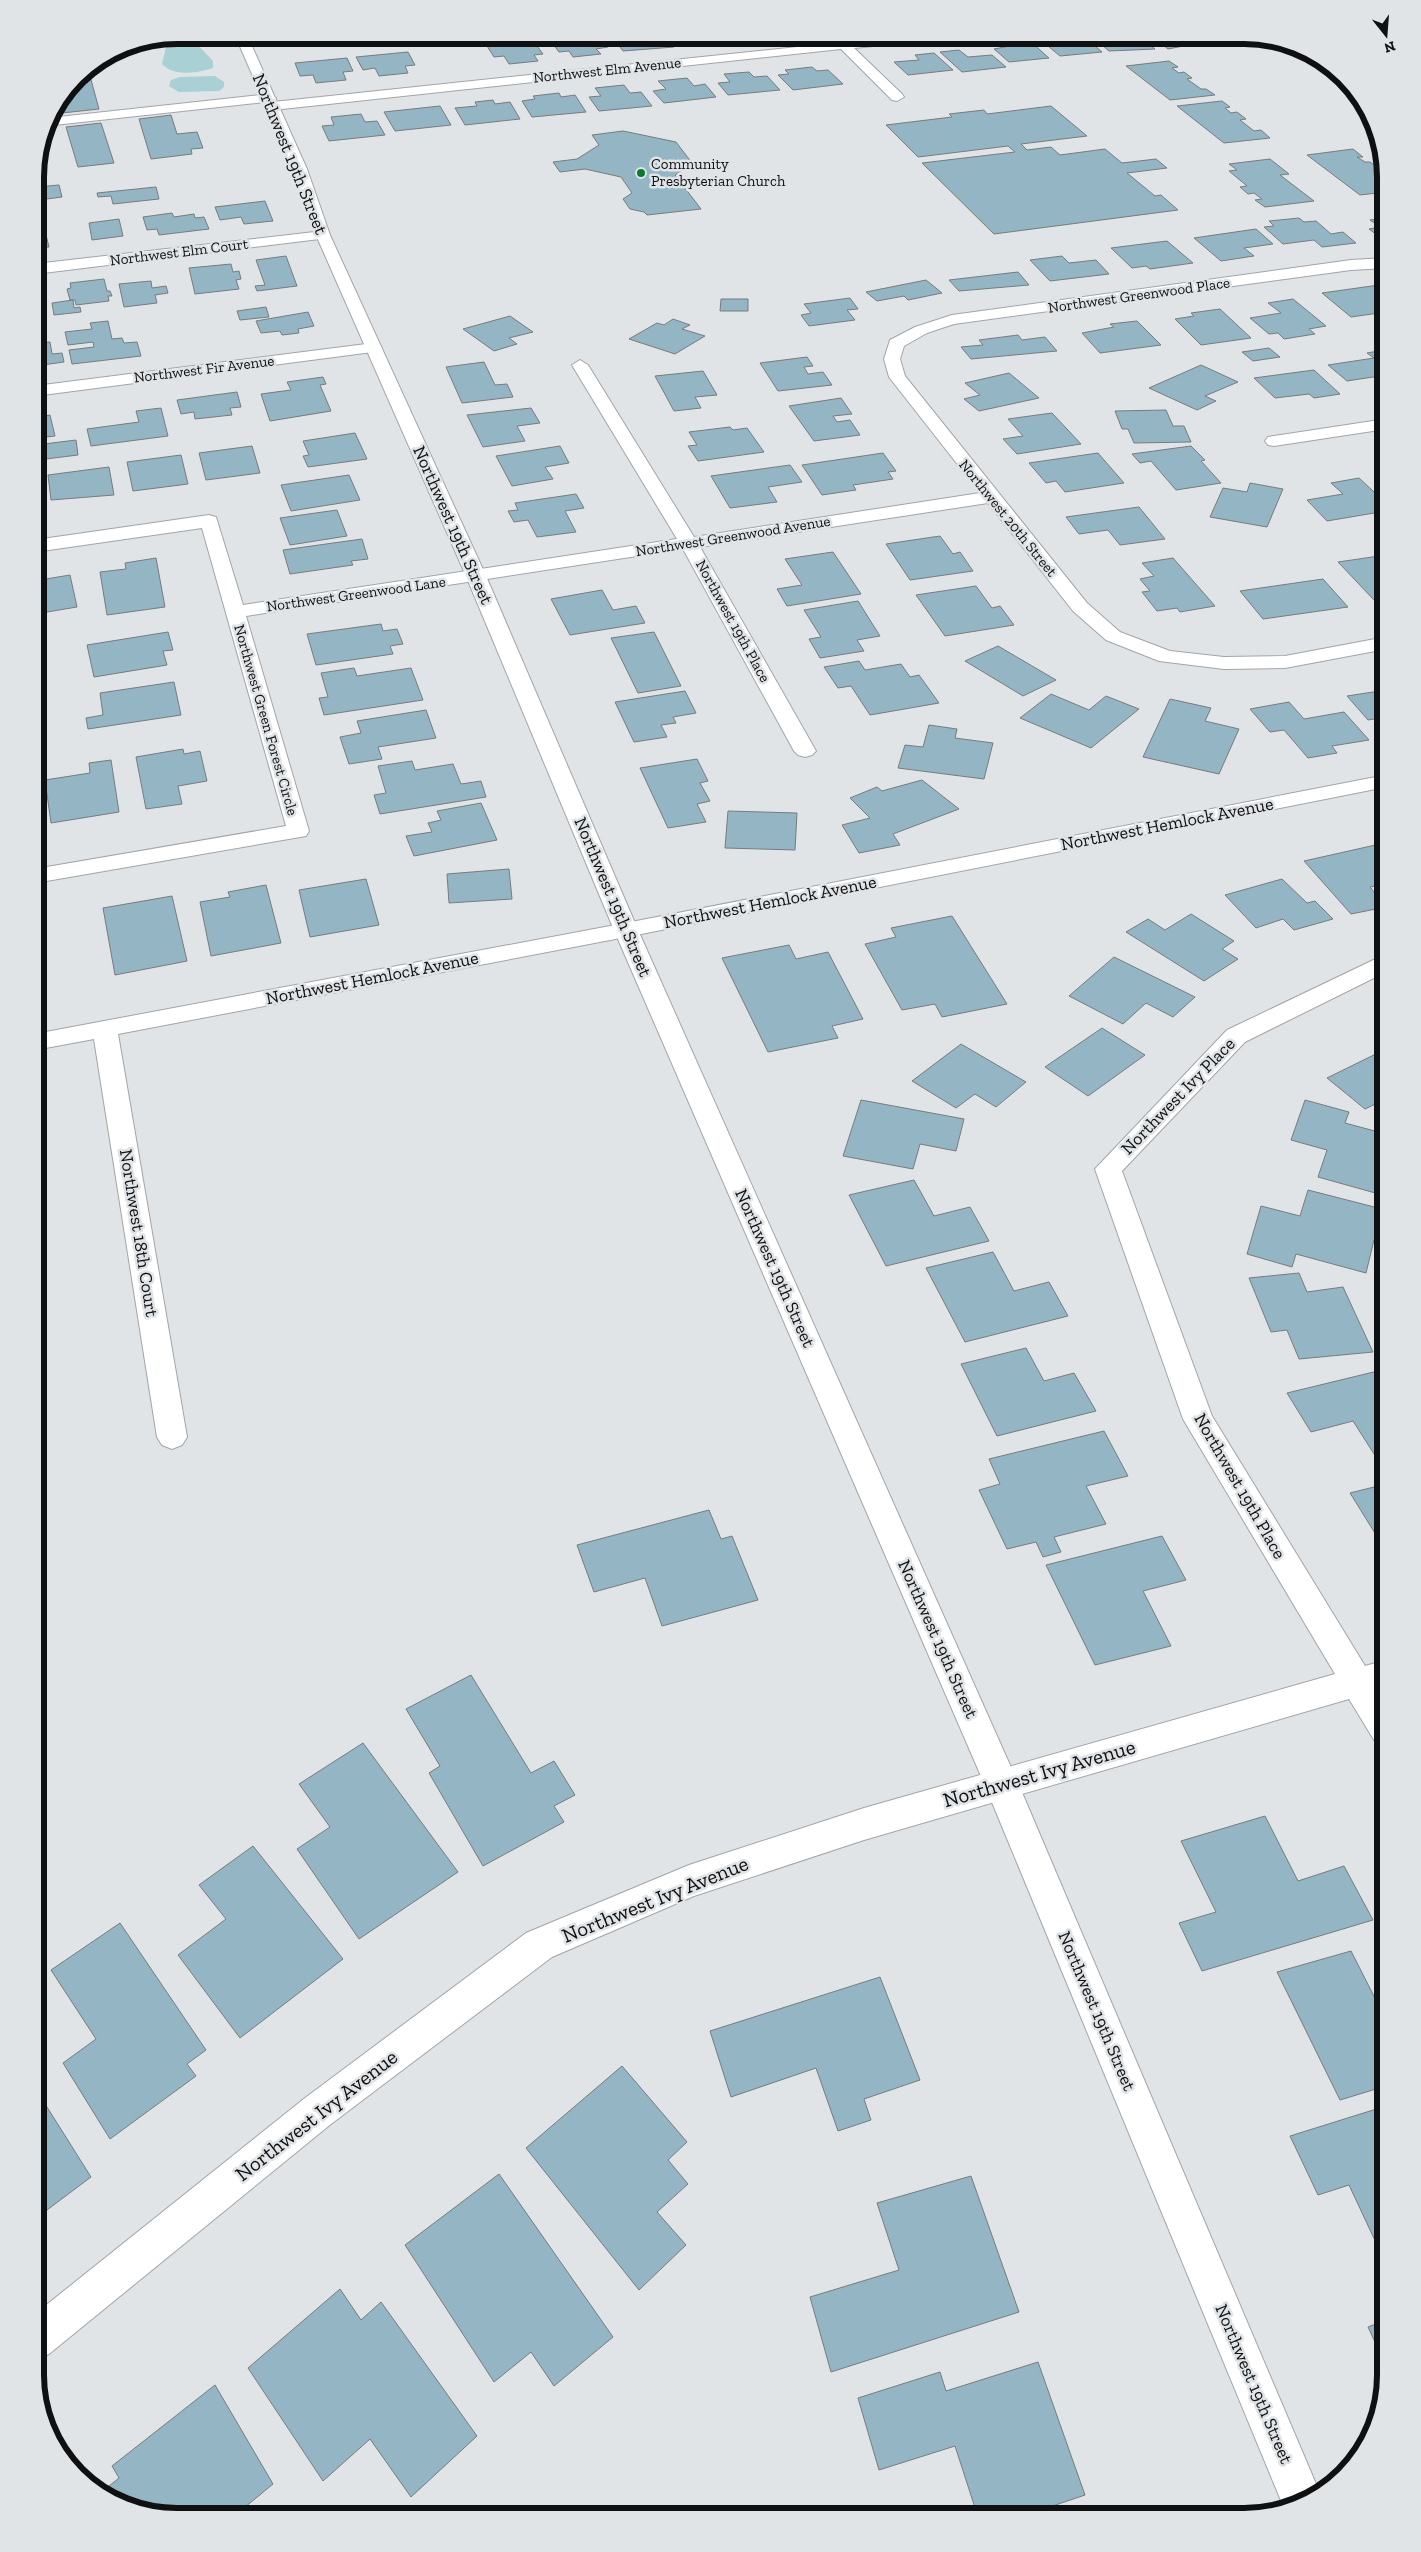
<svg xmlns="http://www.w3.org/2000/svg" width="1421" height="2552" font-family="'Zilla Slab',serif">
<rect width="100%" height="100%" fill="#e1e4e7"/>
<g fill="#a9d0d5">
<path d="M175 35 194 41 213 61V68C198 73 174 77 162 64L166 47 163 40Z"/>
<polygon points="215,76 224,82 224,87 219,91 179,92 169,86 171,80 180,77"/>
</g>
<g fill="#94b6c4" stroke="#777b7d">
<polygon points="598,35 608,47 596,49 601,54 573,57 569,51 559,52 550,40"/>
<polygon points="611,35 665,35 674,47 623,51"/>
<polygon points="677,35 731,35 733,37 722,38 725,41 699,44 696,40 683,42"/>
<polygon points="1115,35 1138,35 1155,49 1109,51 1096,40 1118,38"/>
<polygon points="1151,35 1190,35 1199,43 1168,49"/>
<polygon points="1201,35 1246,35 1247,36 1208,40"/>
<polygon points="1065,39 1068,41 1087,39 1102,52 1060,56 1042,41"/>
<polygon points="534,42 543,54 534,55 538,61 509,64 504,56 494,57 487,46"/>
<polygon points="1031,42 1049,58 1009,62 994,49"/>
<polygon points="959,50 968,57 992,55 1006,67 962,72 940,52"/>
<polygon points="408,52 415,65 405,66 408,73 379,76 375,68 363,70 356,57"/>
<polygon points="934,53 953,70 908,75 894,62 919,60 915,55"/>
<polygon points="347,58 353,71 343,72 346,80 316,83 313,75 300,76 295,63"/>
<polygon points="1169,61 1178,67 1172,68 1179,73 1184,72 1192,78 1187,79 1201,89 1206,89 1215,95 1170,100 1126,66"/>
<polygon points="812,67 817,71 828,70 843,84 793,90 778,75 789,74 785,70"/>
<polygon points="749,72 754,77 767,76 780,90 728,95 718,83 730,82 724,74"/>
<polygon points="90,76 99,109 53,114 76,77"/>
<polygon points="687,78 694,86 705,84 716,97 664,103 653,91 666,89 658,81"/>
<polygon points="624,85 630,93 641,92 652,106 599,111 589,97 601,96 595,88"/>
<polygon points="559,93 561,97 575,95 586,112 532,117 522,101 535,99 533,96"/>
<polygon points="493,100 495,104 510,102 520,119 465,125 455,108 477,106 475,102"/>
<polygon points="1222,101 1230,107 1225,108 1231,113 1237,112 1246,119 1240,120 1254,131 1261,130 1270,138 1224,143 1177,106"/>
<polygon points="440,106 451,125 395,131 384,112"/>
<polygon points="1051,106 1087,136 1021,144 1027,150 1051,147 1060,155 1105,149 1122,163 1156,159 1167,168 1127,173 1155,196 1161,195 1178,210 994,234 922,163 1015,152 1008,146 918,157 886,125 952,117 949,114 984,110 987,114"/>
<polygon points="361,114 365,122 377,121 385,135 329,141 322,126 334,125 331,117"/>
<polygon points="171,115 177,134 197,132 203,148 191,149 192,154 151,159 139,119"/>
<polygon points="101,123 114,163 78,167 66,127"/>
<polygon points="623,131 676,142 692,163 675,175 701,209 647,215 644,212 630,209 623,199 632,193 621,177 585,169 560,172 553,162 577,159 599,145 592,135"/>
<polygon points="1353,149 1363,157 1357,157 1365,162 1370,162 1380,169 1375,170 1386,178 1386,192 1360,195 1307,155"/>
<polygon points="1270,159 1289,174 1280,175 1314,201 1265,207 1255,200 1262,199 1254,193 1248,194 1240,187 1247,186 1229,171 1237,170 1229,164"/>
<polygon points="59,185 62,197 39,200 36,187"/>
<polygon points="156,187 159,199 113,204 111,196 98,197 97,193"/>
<polygon points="265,201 273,221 244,224 241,217 220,220 215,207"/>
<polygon points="172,213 174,217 194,214 195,218 204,217 209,229 159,235 157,229 147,230 143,217"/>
<polygon points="1299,218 1304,222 1316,221 1331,234 1343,232 1356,243 1322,247 1314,240 1283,244 1264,227 1274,226 1269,221"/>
<polygon points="1386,218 1386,241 1385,241 1369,229 1380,227 1370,220"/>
<polygon points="119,219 123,236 92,240 89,223"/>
<polygon points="1256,229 1273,244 1244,248 1254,256 1221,261 1194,238"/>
<polygon points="46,235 49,247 35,248 35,237"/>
<polygon points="1167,241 1193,263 1150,269 1146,266 1132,268 1111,248"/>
<polygon points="286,256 297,286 257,291 255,286 265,285 256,260"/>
<polygon points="1062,256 1069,263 1096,260 1109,274 1050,281 1030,260"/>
<polygon points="231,264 233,272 239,271 241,279 236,280 239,289 195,294 189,268"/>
<polygon points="1018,272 1029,285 959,291 949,280"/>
<polygon points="104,279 107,291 110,291 112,296 108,296 109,301 76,305 75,300 70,300 67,289 71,288 70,283"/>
<polygon points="926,280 942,293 908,300 904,296 877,301 866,292"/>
<polygon points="151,281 152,288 166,286 168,293 155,295 157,303 124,307 119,284"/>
<polygon points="1386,284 1386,309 1384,309 1386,312 1351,317 1322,293"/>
<polygon points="35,287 40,311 35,311"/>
<polygon points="850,298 858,309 847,310 855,320 809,326 801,315 811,313 804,304"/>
<polygon points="721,299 748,299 748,311 720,311"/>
<polygon points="1293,299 1326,326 1309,329 1315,334 1284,339 1278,333 1269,334 1250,318 1281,313 1268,303"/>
<polygon points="73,300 74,308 80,307 81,312 54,315 52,303"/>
<polygon points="266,307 269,317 240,320 237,311"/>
<polygon points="1220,309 1251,338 1201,345 1175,319 1194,316 1191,313"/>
<polygon points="308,312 314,326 298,329 299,333 282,335 280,331 261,333 256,321"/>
<polygon points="510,316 533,332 509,338 517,344 494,351 463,329"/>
<polygon points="673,319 690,325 682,329 705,336 675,354 629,339 657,323 664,325"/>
<polygon points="108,321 112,339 122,338 124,343 137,342 141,356 72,364 69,350 94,347 93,342 68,345 65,332 92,329 90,323"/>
<polygon points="1137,321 1161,345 1100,353 1082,333 1114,327 1110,324"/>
<polygon points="1018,335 1022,340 1045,337 1057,351 971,359 961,347 983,345 979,340"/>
<polygon points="50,342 52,354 62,353 64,362 35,366 35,343"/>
<polygon points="1269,348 1280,357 1253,361 1242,352"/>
<polygon points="1384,350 1386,352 1386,375 1347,381 1328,365 1374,358 1367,353"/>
<polygon points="807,357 813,366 804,367 808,374 823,372 832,385 778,391 760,363"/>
<polygon points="484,362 495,385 507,384 513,397 462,403 446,367"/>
<polygon points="1201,365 1238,382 1205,396 1216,401 1197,410 1149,388"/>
<polygon points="1314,370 1340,394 1314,398 1309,394 1275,398 1254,378"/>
<polygon points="703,371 717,395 695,397 701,408 674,411 655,376"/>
<polygon points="1009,373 1039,398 979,411 964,399 980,395 965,383"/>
<polygon points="323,377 326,384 320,385 331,411 270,421 261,394 291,390 287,382"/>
<polygon points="237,392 241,407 230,408 232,415 195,419 194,412 181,414 177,400"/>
<polygon points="841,398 852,414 833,416 837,422 850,420 860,435 814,441 789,406"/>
<polygon points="161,408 168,436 91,446 87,429 139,422 136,411"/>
<polygon points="531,408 540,423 517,426 525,441 483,447 467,415"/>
<polygon points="1166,410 1173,426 1184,426 1191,442 1134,443 1128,429 1122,429 1115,411"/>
<polygon points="1052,413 1081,444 1017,454 1003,439 1023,436 1008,419"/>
<polygon points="50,415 55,436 37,438 35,418"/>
<polygon points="730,427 733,430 747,428 764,452 698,461 688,446 697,445 689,432"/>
<polygon points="355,433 367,459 308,467 303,456 309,455 303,441"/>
<polygon points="76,440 78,455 46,459 44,444"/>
<polygon points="252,446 260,473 206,480 199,453"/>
<polygon points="560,446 569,463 545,467 553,479 512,486 496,456"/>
<polygon points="1191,446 1205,460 1201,461 1221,483 1176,490 1151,461 1140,463 1132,454"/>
<polygon points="883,453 896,471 888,472 893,479 853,485 856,490 822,495 802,465"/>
<polygon points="1098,453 1124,483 1065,492 1056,481 1046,483 1029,463"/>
<polygon points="181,455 188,484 133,491 127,462"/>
<polygon points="790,465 802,482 768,487 777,502 730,508 711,476"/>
<polygon points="109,467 114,495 51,500 48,475"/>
<polygon points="349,475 360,500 291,511 281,485"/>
<polygon points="1359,478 1386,503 1386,511 1327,521 1307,500 1343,494 1331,483"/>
<polygon points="1250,483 1283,489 1267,527 1210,517 1223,488 1247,492"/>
<polygon points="576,494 584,508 565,511 576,532 537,537 528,520 514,522 508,511 518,510 515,503"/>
<polygon points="1139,507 1165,539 1120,545 1108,530 1079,534 1066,517"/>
<polygon points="337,510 347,536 290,545 280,518"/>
<polygon points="940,536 953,554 960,552 973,571 910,580 886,544"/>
<polygon points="362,539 368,559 351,561 353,565 290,574 283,550"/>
<polygon points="833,552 861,594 787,606 777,589 802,585 785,559"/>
<polygon points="1386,555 1386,599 1375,601 1338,562"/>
<polygon points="156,558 165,607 107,615 100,572 126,569 125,563"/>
<polygon points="1173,558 1215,606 1180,612 1177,608 1157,611 1142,592 1150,591 1140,579 1154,576 1142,563"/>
<polygon points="70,575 77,607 35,614 35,577 40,576 40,580"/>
<polygon points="1323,579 1348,607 1263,619 1240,591"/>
<polygon points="976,586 992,608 1000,606 1014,625 945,636 916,595"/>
<polygon points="602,590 613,610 636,606 645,623 570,635 551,599"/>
<polygon points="858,601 880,636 857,640 864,651 820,658 809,639 821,637 804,610"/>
<polygon points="381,624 383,631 397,629 403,644 390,646 393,654 316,665 307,634"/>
<polygon points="168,632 173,650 163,651 167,665 94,677 87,645"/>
<polygon points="654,632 681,686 638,693 611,638"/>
<polygon points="998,646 1056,680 1023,696 965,661"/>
<polygon points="859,661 865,670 901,664 910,677 919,675 939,703 870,715 851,686 838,688 824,667"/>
<polygon points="354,668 357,676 411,668 423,700 324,715 319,698 328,697 321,673"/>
<polygon points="174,682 181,715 88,729 86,718 103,715 100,693"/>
<polygon points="1386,690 1386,717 1368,720 1347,696"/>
<polygon points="685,691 696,713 673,717 676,723 661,725 667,737 634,742 615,702"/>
<polygon points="1051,694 1089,710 1106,696 1139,709 1091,748 1020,718"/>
<polygon points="1170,699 1211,708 1205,721 1239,729 1219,774 1143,757"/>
<polygon points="1289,702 1304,719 1344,712 1369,740 1332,746 1337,753 1308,758 1284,730 1270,732 1250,709"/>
<polygon points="426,710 436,738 378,747 382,759 349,764 340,737 361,733 357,721"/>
<polygon points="929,725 957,729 955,738 993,743 984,779 898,768 905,745 923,747"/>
<polygon points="183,749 184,754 200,751 207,781 178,786 182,804 146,809 136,757"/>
<polygon points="697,759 708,781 700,783 710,801 697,804 706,822 668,828 640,768"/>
<polygon points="111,760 119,812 51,823 45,780 90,773 89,763"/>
<polygon points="412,761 415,770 453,764 461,784 481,781 486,797 380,814 374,795 386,793 378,766"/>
<polygon points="922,780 959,809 893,834 900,845 859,853 842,825 870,818 850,798 877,787 882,791"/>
<polygon points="481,803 497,840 414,856 406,836 432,832 428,823 441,820 437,811"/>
<polygon points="728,811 797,813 795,850 725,848"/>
<polygon points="1380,844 1386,851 1386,884 1370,887 1386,907 1351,914 1304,861"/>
<polygon points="509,869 512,899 449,903 447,874"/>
<polygon points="366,879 379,925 310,937 299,890"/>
<polygon points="1282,879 1307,903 1315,901 1333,919 1294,930 1283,919 1256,928 1225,895"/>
<polygon points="266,885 281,943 211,956 200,902 230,897 228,892"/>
<polygon points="172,896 187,961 115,975 103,908"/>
<polygon points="1191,914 1234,941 1222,949 1238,959 1204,981 1126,932 1148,919 1165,930"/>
<polygon points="952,916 1007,1004 942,1017 935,1004 902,1010 865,944 896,937 891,928"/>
<polygon points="789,945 796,959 828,952 863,1019 832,1026 838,1038 768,1052 722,958"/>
<polygon points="1114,957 1195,997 1173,1017 1146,1003 1123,1024 1069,996"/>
<polygon points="1102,1028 1145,1055 1088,1096 1045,1067"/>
<polygon points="961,1044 1026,1082 996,1107 975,1094 956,1108 912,1081"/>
<polygon points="1386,1049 1386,1099 1365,1109 1327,1078"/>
<polygon points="861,1100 964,1119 956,1151 920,1144 913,1169 843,1156"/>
<polygon points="1305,1100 1349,1112 1345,1123 1386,1134 1386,1196 1318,1177 1327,1150 1291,1140"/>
<polygon points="914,1180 934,1216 970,1207 989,1241 886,1266 849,1195"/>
<polygon points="1308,1190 1386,1210 1386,1243 1374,1240 1366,1273 1296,1254 1292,1267 1247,1254 1261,1206 1300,1216"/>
<polygon points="993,1252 1014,1291 1049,1282 1068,1316 965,1342 926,1268"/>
<polygon points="1299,1273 1307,1292 1343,1287 1373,1352 1299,1359 1287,1330 1271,1332 1249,1278"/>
<polygon points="1026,1348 1044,1381 1074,1373 1096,1411 997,1436 961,1364"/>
<polygon points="1386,1369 1386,1467 1383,1468 1353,1421 1311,1432 1287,1393"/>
<polygon points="1104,1431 1128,1476 1086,1486 1106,1524 1054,1537 1061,1552 1043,1557 1036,1542 1007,1549 979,1490 1000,1484 989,1459"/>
<polygon points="1386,1484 1386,1536 1378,1538 1350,1493"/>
<polygon points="709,1510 721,1539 732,1536 758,1600 662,1626 645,1578 594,1592 577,1545"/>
<polygon points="1162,1536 1186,1580 1143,1591 1171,1646 1095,1665 1046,1565"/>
<polygon points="471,1675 531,1773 554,1761 575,1795 554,1806 564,1822 483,1866 429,1773 440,1766 406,1709"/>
<polygon points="363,1743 458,1872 359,1939 297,1849 330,1827 299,1784"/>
<polygon points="1265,1816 1298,1881 1344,1866 1373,1920 1202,1971 1179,1923 1216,1912 1181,1841"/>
<polygon points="253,1846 343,1959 240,2038 178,1955 226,1919 199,1885"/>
<polygon points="120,1923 206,2050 187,2064 196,2076 110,2139 63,2063 96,2039 51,1970"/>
<polygon points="1351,1951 1382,2012 1386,2011 1386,2086 1340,2100 1277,1972"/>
<polygon points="880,1977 920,2080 864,2099 871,2120 838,2131 816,2068 731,2097 710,2031"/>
<polygon points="622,2066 687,2142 668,2160 688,2184 657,2212 686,2245 639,2290 526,2148"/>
<polygon points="35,2088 91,2177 35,2219"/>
<polygon points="1386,2106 1386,2264 1349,2185 1318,2195 1290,2136"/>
<polygon points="499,2174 613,2337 554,2386 531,2352 494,2382 405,2245"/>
<polygon points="971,2176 1019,2312 831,2372 810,2297 899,2270 877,2203"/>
<polygon points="340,2289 361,2320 381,2302 477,2436 411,2497 370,2439 323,2481 248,2368"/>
<polygon points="1386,2320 1386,2366 1368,2327"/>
<polygon points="1038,2362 1085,2495 1020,2517 978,2517 955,2446 879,2470 858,2398 940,2372 946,2391"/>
<polygon points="215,2385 273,2484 233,2517 168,2517 99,2494 119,2478 112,2466"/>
</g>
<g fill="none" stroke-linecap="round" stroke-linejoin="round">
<g stroke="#a1a5a8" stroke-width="2">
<g id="minor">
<polygon points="831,35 841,35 847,41 904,35 948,35 942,39 854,48 902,94 904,97 897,101 892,100 841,49 273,110 266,106 273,102 835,43 830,37"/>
<polygon points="269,94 276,98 274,101 45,126 49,118"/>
<polygon points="323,231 330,235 328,238 35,274 35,264"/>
<polygon points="1386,258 1386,268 1351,270 954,324 927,333 904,346 900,359 905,376 1087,603 1120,632 1170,651 1224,657 1285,656 1386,637 1386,649 1285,668 1224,669 1159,661 1106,640 1073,611 988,503 700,547 816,751 812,755 805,757 798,755 794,751 683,549 246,616 309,831 306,836 35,883 35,869 286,826 202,528 35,552 35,540 209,515 216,517 243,605 677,539 572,365 580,360 588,365 694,537 980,493 889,377 884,359 890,340 915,327 952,315 1351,260"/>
<polygon points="374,343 380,345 382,348 380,351 35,396 35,386"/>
<polygon points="1386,419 1386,429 1274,446 1268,445 1265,441 1268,437 1274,436"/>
<polygon points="1386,775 1386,787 626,937 118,1034 187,1437 182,1445 172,1449 162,1445 157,1437 94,1039 35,1050 35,1034 626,923"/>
<polygon points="1386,954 1386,972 1245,1042 1122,1171 1212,1416 1365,1666 1386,1660 1386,1688 1379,1690 1386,1701 1386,1745 1374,1740 1349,1699 864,1840 694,1896 552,1957 331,2124 49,2354 35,2360 35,2314 305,2098 526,1933 689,1865 864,1808 1335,1674 1183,1419 1095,1169 1227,1030"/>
</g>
</g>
<g stroke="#a1a5a8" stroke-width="2">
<polygon id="major" points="235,35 247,35 307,169 330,235 486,576 638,930 1018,1783 1319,2491 1306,2502 1284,2508 984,1783 614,930 466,576 316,235 293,169"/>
</g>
<use href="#minor" fill="#fff" fill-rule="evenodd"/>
<use href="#major" fill="#fff" fill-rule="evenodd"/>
</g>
<circle fill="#097b31" stroke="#e1e4e7" stroke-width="2" cx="641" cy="173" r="5"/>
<g text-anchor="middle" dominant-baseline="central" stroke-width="5" stroke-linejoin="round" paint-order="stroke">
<g font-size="15" fill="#0f1011" stroke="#e1e4e7">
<text transform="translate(607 70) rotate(-6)">Northwest Elm Avenue</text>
<text transform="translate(179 252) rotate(-7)">Northwest Elm Court</text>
<text transform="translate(1139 295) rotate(-8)">Northwest Greenwood Place</text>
<text transform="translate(204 369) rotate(-7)">Northwest Fir Avenue</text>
<text transform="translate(1008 518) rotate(51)">Northwest 20th Street</text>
<text transform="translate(733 536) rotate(-9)">Northwest Greenwood Avenue</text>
<text transform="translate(356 594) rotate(-8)">Northwest Greenwood Lane</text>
<text transform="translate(733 621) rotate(61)">Northwest 19th Place</text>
<text transform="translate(266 720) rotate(74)">Northwest Green Forest Circle</text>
</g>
<g font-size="15" fill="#0f1011" stroke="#e1e4e7" text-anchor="start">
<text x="651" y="164">Community<tspan x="651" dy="17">Presbyterian Church</tspan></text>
</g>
<g font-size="18" fill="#0f1011" stroke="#e1e4e7">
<text transform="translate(290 154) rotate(68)">Northwest 19th Street</text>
<text transform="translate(453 525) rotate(66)">Northwest 19th Street</text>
<text transform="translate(1167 824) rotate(-11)">Northwest Hemlock Avenue</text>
<text transform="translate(613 897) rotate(67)">Northwest 19th Street</text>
<text transform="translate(770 902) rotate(-11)">Northwest Hemlock Avenue</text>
<text transform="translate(372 978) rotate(-11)">Northwest Hemlock Avenue</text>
<text transform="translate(1178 1096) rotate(-46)">Northwest Ivy Place</text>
<text transform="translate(139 1233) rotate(81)">Northwest 18th Court</text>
<text transform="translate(775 1268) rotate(66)">Northwest 19th Street</text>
<text transform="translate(1240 1486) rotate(60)">Northwest 19th Place</text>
<text transform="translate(938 1639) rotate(66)">Northwest 19th Street</text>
<text transform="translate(1097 2011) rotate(67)">Northwest 19th Street</text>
<text transform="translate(1254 2384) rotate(67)">Northwest 19th Street</text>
</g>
<g font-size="21" fill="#0f1011" stroke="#e1e4e7">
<text transform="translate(1039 1773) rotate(-16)">Northwest Ivy Avenue</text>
<text transform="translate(655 1899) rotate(-22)">Northwest Ivy Avenue</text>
<text transform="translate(316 2115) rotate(-38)">Northwest Ivy Avenue</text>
</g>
</g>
<path d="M0 0H1421V2552H0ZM177 44H1244A133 133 0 0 1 1377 177V2375A133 133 0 0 1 1244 2508H177A133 133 0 0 1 44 2375V177A133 133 0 0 1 177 44Z" fill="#e1e4e7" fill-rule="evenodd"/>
<path fill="none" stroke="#0f1011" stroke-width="6" d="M177 44H1244A133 133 0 0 1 1377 177V2375A133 133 0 0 1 1244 2508H177A133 133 0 0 1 44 2375V177A133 133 0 0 1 177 44Z"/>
<g transform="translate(1386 35) rotate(163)" stroke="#e1e4e7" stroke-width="4" paint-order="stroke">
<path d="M0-4L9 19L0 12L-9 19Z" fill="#0f1011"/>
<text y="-8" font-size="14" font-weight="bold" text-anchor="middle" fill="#0f1011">N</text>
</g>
</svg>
